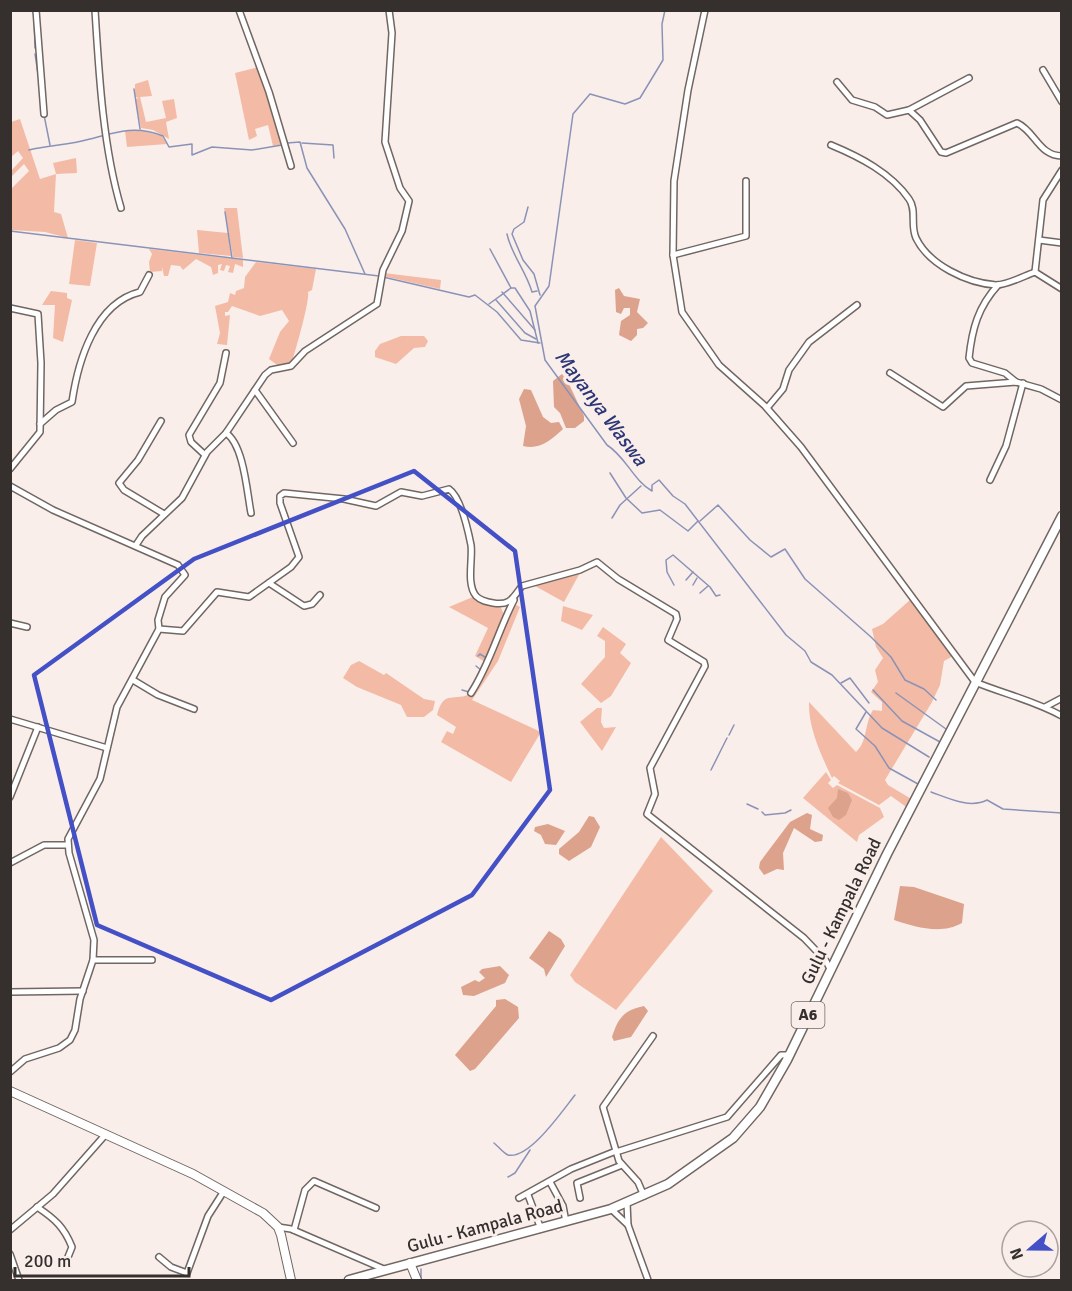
<svg xmlns="http://www.w3.org/2000/svg" width="1072" height="1291" font-family="Signika,sans-serif">
<rect width="100%" height="100%" fill="#faeeea"/>
<g fill="#f3bba5">
<polygon points="259,67 284,144 273,146 268,125 255,129 257,136 249,140 235,73"/>
<polygon points="148,80 152,96 140,97 146,122 166,118 162,101 174,99 177,118 166,122 169,139 153,130 141,128 135,99 139,98 135,97 135,84"/>
<polygon points="20,119 40,179 56,174 53,163 76,158 77,173 56,174 54,212 61,214 68,238 45,232 11,230 11,189 29,171 24,164 11,177 11,171 23,158 18,151 11,157 11,122"/>
<polygon points="139,130 162,136 167,144 127,147 125,131"/>
<polygon points="224,208 237,208 243,258 233,257"/>
<polygon points="197,230 228,233 231,256 199,253"/>
<polygon points="75,240 97,243 90,286 69,284"/>
<polygon points="149,249 243,260 243,267 235,264 233,273 228,272 230,266 226,265 224,271 220,270 222,264 218,265 218,273 213,275 211,267 196,259 183,270 180,266 171,265 168,276 164,276 162,267 162,271 150,272 149,262 152,254"/>
<path d="M256 262 316 269 312 290 308 292C310 301 296 348 292 362L280 367 269 359 280 332 289 321 282 310 260 316 232 306 228 312H225V316L230 315 227 345 217 344 220 333 215 306 228 302 230 293 235 295 236 291 244 288 245 277Z"/>
<polygon points="384,273 441,280 440,289 383,276"/>
<polygon points="51,291 67,293 67,298 72,300 63,342 53,338 55,305 42,305"/>
<polygon points="401,336 424,336 428,341 425,347 414,348 396,364 375,357 375,351 380,344"/>
<polygon points="581,571 564,602 535,586"/>
<polygon points="475,596 500,605 504,615 487,663 475,656 488,628 449,607"/>
<path d="M910 600 953 656 944 661 940 685 932 702 885 780 888 785 913 800 909 809 891 796 879 805 838 783 840 781 834 776 832 778C821 755 808 727 809 702L856 752C868 741 864 724 873 710L882 711V702L871 692 878 682 875 670 883 658 876 647 872 629 883 624Z"/>
<path d="M513 603 520 607 498 661 472 700 541 732 511 782 441 742 447 731 453 734 456 727 437 715C444 688 454 703 472 693 491 665 499 634 513 603Z"/>
<polygon points="563,606 593,615 582,630 561,621"/>
<polygon points="603,627 626,644 620,653 631,663 611,696 601,703 581,684 605,657 605,641 597,636"/>
<polygon points="359,661 384,675 386,673 424,699 435,701 433,710 424,717 407,717 401,705 357,687 343,678 351,665"/>
<polygon points="597,708 602,708 601,722 604,728 616,727 602,751 580,722"/>
<polygon points="826,772 831,780 828,783 833,788 837,785 880,808 884,817 859,835 857,842 803,798"/>
<polygon points="661,837 713,891 616,1010 575,982 570,975"/>
</g>
<g fill="#dca28b">
<polygon points="619,288 624,296 640,299 637,312 648,323 643,328 637,329 637,335 631,341 619,335 621,321 630,315 630,308 624,308 621,314 616,312 615,290"/>
<polygon points="562,374 568,382 584,416 584,421 575,428 566,428 560,413 554,407 553,381"/>
<path d="M524 389 531 390 543 417 551 423 559 422 563 429C551 440 540 450 523 446L526 426 519 399Z"/>
<polygon points="838,789 848,793 852,800 846,815 839,820 833,817 828,808 837,798"/>
<polygon points="807,813 812,815 810,829 823,835 822,841 815,842 794,828 783,853 784,870 777,869 764,875 759,868 760,862 790,822"/>
<polygon points="589,816 594,817 600,827 591,847 569,861 559,854 559,849 579,832"/>
<polygon points="548,824 565,831 556,845 545,844 541,835 534,831 535,827"/>
<path d="M900 886 914 887 964 904 962 923C941 935 915 927 894 920Z"/>
<polygon points="549,931 561,939 565,946 546,977 544,969 529,958"/>
<polygon points="500,966 509,975 505,983 474,996 463,995 461,987 475,980 479,982 485,978 479,972 482,969"/>
<polygon points="505,999 518,1007 519,1018 475,1069 470,1071 455,1055 496,1006 496,1000"/>
<path d="M644 1006 648 1011 631 1037 614 1041 612 1037C618 1018 624 1010 644 1006Z"/>
</g>
<g fill="none" stroke-linecap="round" stroke-linejoin="round">
<g stroke="#8a93b7" stroke-width="1.5">
<path d="M665 10 662 24 663 60 640 98 625 104 590 94 573 114 549 286 535 306 545 360 607 445C626 457 633 480 652 491V485L659 480 673 496 685 504 786 635 805 651 811 662 832 675 882 728 929 757"/>
<polyline points="34,14 35,48"/>
<polyline points="35,54 38,74"/>
<polyline points="134,89 140,129"/>
<polyline points="44,115 50,145"/>
<polyline points="287,143 300,142 307,168 345,229 365,274"/>
<polyline points="302,143 333,145 334,158"/>
<path d="M29 150C49 145 70 145 90 139 116 132 136 125 163 136L169 147 192 144V155L212 147 252 150 282 145"/>
<polyline points="528,207 524,222 514,229 512,234 523,260 534,274 540,295"/>
<polyline points="225,212 232,258"/>
<polyline points="10,231 379,276"/>
<path d="M507 234C511 254 526 271 532 292L537 291"/>
<polyline points="490,249 511,288 515,288 530,311 538,343"/>
<polyline points="383,277 469,297 475,295 497,312 521,340 540,343"/>
<polyline points="502,292 535,330"/>
<polyline points="496,300 525,333 536,339"/>
<polyline points="489,304 511,288"/>
<polyline points="610,473 626,498 642,513 660,510 688,531 698,521"/>
<polyline points="612,518 620,505 641,486"/>
<polyline points="700,521 718,505 750,540 771,557 785,549 805,579 871,637 891,657 905,680 924,689 936,700"/>
<polyline points="686,580 693,572"/>
<polyline points="674,585 667,572 666,560 673,555 710,587 716,596 720,595"/>
<polyline points="693,585 697,578"/>
<polyline points="700,593 708,586"/>
<polyline points="666,638 674,620 672,613"/>
<polyline points="478,656 480,654 488,659"/>
<polyline points="476,666 481,670"/>
<polyline points="841,683 850,678 869,703"/>
<polyline points="462,690 469,692"/>
<polyline points="873,690 902,721 940,742"/>
<polyline points="896,693 946,729"/>
<polyline points="866,712 856,729 875,746 889,768 918,784"/>
<polyline points="729,735 734,725"/>
<polyline points="711,770 727,738"/>
<path d="M931 792C948 798 970 809 987 800L1003 809 1062 813"/>
<polyline points="747,804 758,809"/>
<polyline points="762,812 765,815 785,813 791,810"/>
<path d="M494 1143C498 1146 503 1153 508 1155 529 1160 563 1110 575 1095"/>
<polyline points="508,1177 515,1173 530,1150"/>
<polyline points="421,1269 421,1280"/>
</g>
<g stroke="#706662" stroke-width="8">
<g id="street">
<polyline points="36,10 44,114"/>
<path d="M95 10C99 75 103 147 121 208"/>
<polyline points="239,10 269,92 291,166"/>
<path d="M705 10 688 90 674 181 673 255 682 312 719 365 765 406 801 447 975 682C1004 694 1033 700 1062 716"/>
<polyline points="1043,70 1062,102"/>
<path d="M837 82 852 100 875 107 887 115 909 110 920 120 941 152 946 153 1017 123C1035 131 1039 156 1062 156"/>
<polyline points="909,110 969,78"/>
<path d="M831 145C860 157 891 173 909 199 917 210 910 225 916 238 929 265 967 283 996 285 1007 285 1024 276 1035 272"/>
<polyline points="1039,240 1062,243"/>
<polyline points="673,255 746,236 746,181"/>
<polyline points="1035,272 1043,200 1062,170"/>
<polyline points="1035,272 1062,289"/>
<path d="M998 285C978 307 972 329 969 358L972 363 1005 373 1016 382"/>
<polyline points="10,308 38,314 41,363 40,432 10,469"/>
<polyline points="890,373 943,407 966,386 1016,382 1041,389 1062,400"/>
<polyline points="255,390 293,443"/>
<polyline points="767,408 783,389 789,370 809,342 857,305"/>
<polyline points="161,421 138,460 119,483 124,490 164,514"/>
<path d="M40 424 56 410 72 402C78 361 95 303 140 292L149 275"/>
<path d="M226 433C244 445 247 493 251 513"/>
<polyline points="205,455 191,442 189,435 220,383 226,353"/>
<polyline points="990,480 1006,446 1023,383"/>
<polyline points="10,486 53,510 178,565 185,575 165,597 158,620 159,629 117,707 100,779 68,839 69,853 94,940 93,960 80,999 75,1030 70,1040 59,1048 25,1059 10,1072"/>
<polyline points="136,545 142,536 182,498 207,452 226,433 265,375 271,370 291,366 305,351 377,304 383,270 402,231 409,201 400,188 385,142 392,33 389,10"/>
<polyline points="269,583 304,606 312,604 320,595"/>
<polyline points="10,623 27,627"/>
<path d="M159 629 183 631 217 592 249 597 291 567 299 557 280 503V496L284 493 344 499 376 506 401 492 422 496 449 489C461 497 468 530 471 545 473 559 466 584 476 596 481 601 487 602 493 603 511 606 513 597 522 586L580 570 597 562 618 579 676 614 677 619 668 640 704 662 705 666 650 768 655 794 647 814 804 938 826 961 830 969"/>
<polyline points="133,680 158,695 194,709"/>
<path d="M471 693C490 664 498 631 514 600"/>
<polyline points="1045,707 1062,698"/>
<polyline points="10,719 107,748"/>
<polyline points="10,797 38,727"/>
<polyline points="10,863 44,845 67,845"/>
<polyline points="93,960 152,960"/>
<polyline points="10,992 83,991"/>
<polyline points="616,1152 727,1117 781,1055 789,1055"/>
<polyline points="550,1182 563,1206 566,1222"/>
<polyline points="528,1195 541,1229"/>
<polyline points="644,1196 638,1182 619,1161 603,1107 653,1036"/>
<polyline points="519,1198 571,1169 616,1151"/>
<polyline points="580,1198 577,1183 622,1165"/>
<polyline points="627,1203 628,1225 648,1280"/>
<path d="M37 1207C55 1219 64 1227 72 1247L68 1257"/>
<polyline points="611,1209 628,1225"/>
<polyline points="278,1227 291,1229 386,1270"/>
<polyline points="10,1230 53,1194 106,1134"/>
<polyline points="294,1230 305,1190 314,1181 376,1208"/>
<polyline points="10,1254 19,1280"/>
<polyline points="159,1257 171,1267 187,1273 208,1216 224,1191"/>
</g>
</g>
<g stroke="#706662" stroke-width="10">
<g id="secondary">
<polyline points="10,1091 193,1174 263,1213 278,1227 281,1235 291,1280"/>
<polyline points="410,1263 417,1280"/>
</g>
</g>
<g stroke="#706662" stroke-width="11">
<polyline id="primary" points="349,1280 611,1209 668,1184 733,1138 760,1107 787,1060 887,854 1062,516"/>
</g>
<use href="#street" stroke="#fff" stroke-width="5"/>
<use href="#secondary" stroke="#fff" stroke-width="8"/>
<use href="#primary" stroke="#fff" stroke-width="8"/>
</g>
<path fill="none" stroke="#4450c5" stroke-width="4.5" stroke-linejoin="round" d="M414 471 515 551 550 790 472 895 271 1000 97 925 34 675 194 559Z"/>
<g text-anchor="middle" dominant-baseline="central" stroke-width="6" stroke-linejoin="round" paint-order="stroke">
<rect fill="#faeeea" stroke="#706966" stroke-width="1.5" x="791.5" y="1002" width="33" height="26" rx="4.5"/>
<g font-size="16" font-weight="bold" fill="#35302e">
<text x="808" y="1015">A6</text>
</g>
<g font-size="18" fill="#35302e" stroke="#faeeea">
<text transform="translate(841 911) rotate(-64)">Gulu - Kampala Road</text>
<text transform="translate(485 1226) rotate(-15)">Gulu - Kampala Road</text>
</g>
<g font-size="20" font-style="italic" fill="#2d3776" stroke="#faeeea">
<text transform="translate(601 408) rotate(53)">Mayanya Waswa</text>
</g>
</g>
<rect width="1072" height="1291" fill="none" stroke="#35302e" stroke-width="24"/>
<g transform="translate(1030 1249) rotate(250)"><circle r="28" fill="#faeeea" stroke="#aba29f" stroke-width="1.5"/>
<path d="M0-4.5L10 22L0 15L-10 22Z" fill="#4450c5"/>
<text y="-9" font-size="16" font-weight="bold" text-anchor="middle" fill="#35302e">N</text>
</g>
<path d="M15 1267v9h174v-9" fill="none" stroke="#35302e" stroke-width="3"/>
<text x="24" y="1267" font-size="18" fill="#35302e" stroke="#faeeea" stroke-width="4.5" paint-order="stroke">200 m</text>
</svg>
